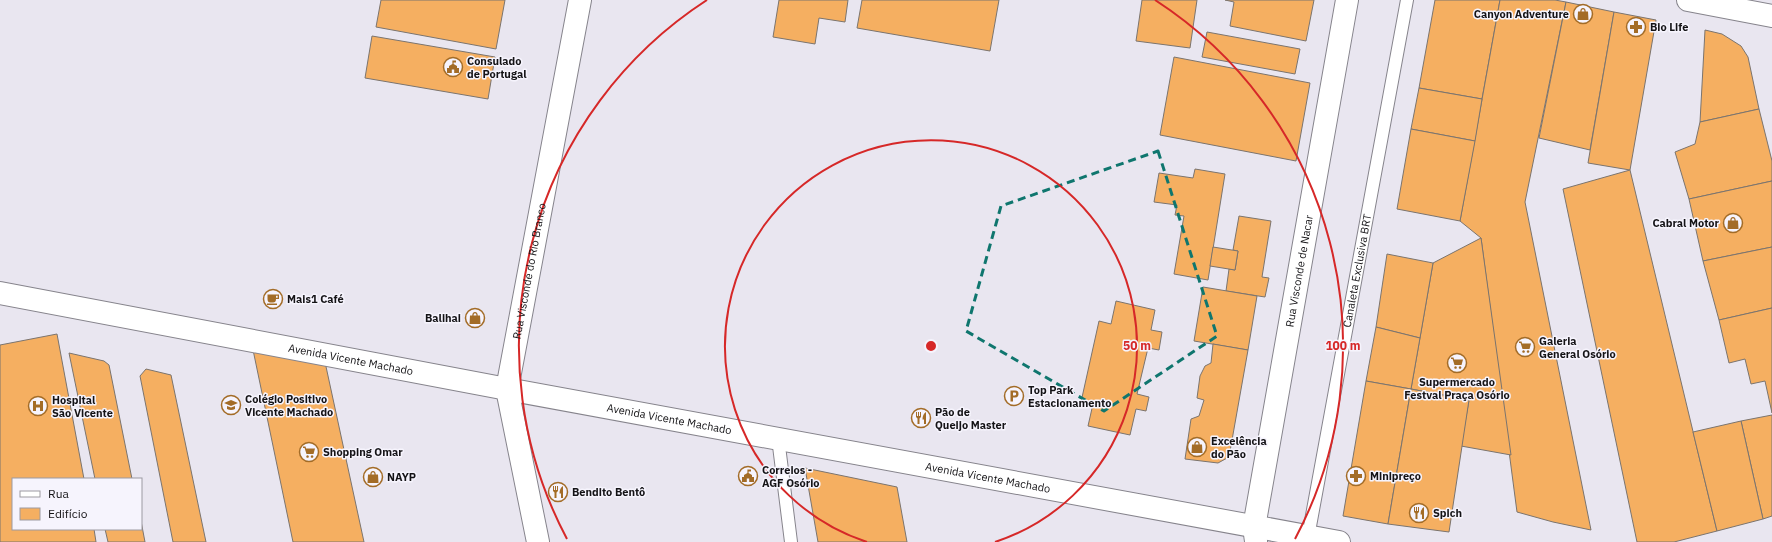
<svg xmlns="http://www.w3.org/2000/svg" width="1772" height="542" font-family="'IBM Plex Sans',sans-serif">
<rect width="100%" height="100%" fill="#e9e6f0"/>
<g fill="#f5af61" stroke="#7b746e">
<polygon points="381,0 505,0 496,49 376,27"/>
<polygon points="779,0 848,0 845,22 819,18 815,44 773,37"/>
<polygon points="862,0 999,0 990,51 857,28"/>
<polygon points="1142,0 1197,0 1190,48 1136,41"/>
<polygon points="1225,0 1314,0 1306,41 1230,26 1234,2"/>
<polygon points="1435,0 1500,0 1482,99 1419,88"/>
<polygon points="1500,0 1555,0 1566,2 1525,202 1591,530 1553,522 1517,512 1481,238 1460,221"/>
<polygon points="1566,2 1614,12 1590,150 1539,138"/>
<polygon points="1614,12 1656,20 1630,170 1588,163"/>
<polygon points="1705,30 1722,34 1741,46 1748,57 1759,109 1700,122"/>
<polygon points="1207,32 1300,49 1295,74 1202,57"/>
<polygon points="372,36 495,57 488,99 365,78"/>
<polygon points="1174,57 1310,83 1296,161 1160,135"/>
<polygon points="1419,88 1482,99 1475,141 1411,129"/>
<polygon points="1759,109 1772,161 1772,181 1689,199 1675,152 1695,144 1700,122"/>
<polygon points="1411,129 1475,141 1460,221 1397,209"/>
<polygon points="1195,169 1225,174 1208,280 1174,274 1184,216 1175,215 1177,205 1154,202 1159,173 1193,178"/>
<polygon points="1630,170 1717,531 1674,542 1637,542 1563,189"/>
<polygon points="1772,181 1772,247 1703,261 1689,199"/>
<polygon points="1239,216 1271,221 1262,277 1269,278 1265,297 1226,291 1229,269 1235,270 1238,251 1233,250"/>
<polygon points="1481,238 1511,455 1461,446 1469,400 1411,389 1433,263"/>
<polygon points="1213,247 1238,251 1235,270 1210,266"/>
<polygon points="1772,247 1772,308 1719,320 1703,261"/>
<polygon points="1387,254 1433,263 1420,338 1376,327"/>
<polygon points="1203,287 1257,296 1248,350 1194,341"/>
<polygon points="1116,301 1155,310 1151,330 1162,332 1159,350 1148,348 1137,394 1149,397 1146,411 1136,409 1130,435 1088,426 1093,404 1081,402 1099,321 1111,324"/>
<polygon points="1772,308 1772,413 1765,381 1751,384 1745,359 1729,363 1719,320"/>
<polygon points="1376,327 1420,338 1411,389 1366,381"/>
<polygon points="57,334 84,479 13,479 13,529 94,529 96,542 0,542 0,345"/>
<polygon points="1213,344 1248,350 1229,457 1218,463 1185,459 1191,419 1199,416 1204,400 1197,398 1200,376 1205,366 1211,363"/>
<polygon points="252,345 325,362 364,542 293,542"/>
<polygon points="69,353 104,361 109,365 132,479 95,479"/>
<polygon points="146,369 171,375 206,542 173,542 140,376"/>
<polygon points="1366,381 1411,389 1388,524 1343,516"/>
<polygon points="1411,389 1469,400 1449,532 1388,524"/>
<polygon points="1772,415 1772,516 1763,519 1741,421"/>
<polygon points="1741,421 1763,519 1717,531 1693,432"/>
<polygon points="805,468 897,487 907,542 818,542"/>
<polygon points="141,521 145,542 108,542 105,529 141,529"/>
</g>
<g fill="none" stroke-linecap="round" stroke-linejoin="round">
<g stroke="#86848c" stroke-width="14">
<g id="lane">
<polyline points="778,438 791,542"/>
<path id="s1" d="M1309 542 1308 537 1407 0"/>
</g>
</g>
<g stroke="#86848c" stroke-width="24">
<g id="secondary">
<polyline points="1688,0 1772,16"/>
<path id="s2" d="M0 293 507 389 1339 542"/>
<path id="s3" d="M1256 541 1254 527 1347 0"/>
<path id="s4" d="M538 542 507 389 580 0"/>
</g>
</g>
<use href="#lane" stroke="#fff" stroke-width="12"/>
<use href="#secondary" stroke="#fff" stroke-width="22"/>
</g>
<path fill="none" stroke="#0f766e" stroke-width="3" stroke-dasharray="8 5" stroke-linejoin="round" d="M1158 151 1217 336 1104 411 966 331 1001 206Z"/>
<g fill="none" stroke="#d62828" stroke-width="2">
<path d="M867 542A206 206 0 1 1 995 542"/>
<path d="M567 539A412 412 0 0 1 707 0M1155 0A412 412 0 0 1 1295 539"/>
</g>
<defs>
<g id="shop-ring" transform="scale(1)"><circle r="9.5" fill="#f6f4fd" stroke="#a36c27" stroke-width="1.5"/><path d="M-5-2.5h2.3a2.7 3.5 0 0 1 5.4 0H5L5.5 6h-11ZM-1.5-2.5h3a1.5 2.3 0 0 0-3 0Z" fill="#a36c27"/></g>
<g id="pharmacy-ring" transform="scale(1)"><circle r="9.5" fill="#f6f4fd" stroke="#a36c27" stroke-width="1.5"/><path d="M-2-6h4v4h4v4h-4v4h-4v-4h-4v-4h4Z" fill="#a36c27"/></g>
<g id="civic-ring" transform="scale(1)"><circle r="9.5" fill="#f6f4fd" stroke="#a36c27" stroke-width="1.5"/><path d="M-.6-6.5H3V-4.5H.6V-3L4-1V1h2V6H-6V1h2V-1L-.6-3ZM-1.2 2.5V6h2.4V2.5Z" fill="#a36c27"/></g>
<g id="cafe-ring" transform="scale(1)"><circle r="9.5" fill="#f6f4fd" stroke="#a36c27" stroke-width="1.5"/><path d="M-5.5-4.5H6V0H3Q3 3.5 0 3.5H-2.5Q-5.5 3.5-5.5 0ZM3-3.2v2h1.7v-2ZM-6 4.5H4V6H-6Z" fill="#a36c27"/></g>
<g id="supermarket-ring" transform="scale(1)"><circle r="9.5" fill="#f6f4fd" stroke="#a36c27" stroke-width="1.5"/><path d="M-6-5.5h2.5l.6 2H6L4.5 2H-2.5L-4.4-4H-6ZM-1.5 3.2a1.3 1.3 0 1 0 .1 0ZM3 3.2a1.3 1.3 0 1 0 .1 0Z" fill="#a36c27"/></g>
<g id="parking-ring" transform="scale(1)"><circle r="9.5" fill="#f6f4fd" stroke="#a36c27" stroke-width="1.5"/><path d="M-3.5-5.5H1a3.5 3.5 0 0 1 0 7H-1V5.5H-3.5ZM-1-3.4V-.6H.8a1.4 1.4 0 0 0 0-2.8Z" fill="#a36c27"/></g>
<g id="school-ring" transform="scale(1)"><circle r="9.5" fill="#f6f4fd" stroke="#a36c27" stroke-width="1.5"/><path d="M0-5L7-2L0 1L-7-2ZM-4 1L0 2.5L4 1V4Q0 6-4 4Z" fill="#a36c27"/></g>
<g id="hospital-ring" transform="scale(1)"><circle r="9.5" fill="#f6f4fd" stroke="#a36c27" stroke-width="1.5"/><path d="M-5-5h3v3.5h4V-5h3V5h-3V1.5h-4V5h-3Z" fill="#a36c27"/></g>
<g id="restaurant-ring" transform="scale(1)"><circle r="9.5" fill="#f6f4fd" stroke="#a36c27" stroke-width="1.5"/><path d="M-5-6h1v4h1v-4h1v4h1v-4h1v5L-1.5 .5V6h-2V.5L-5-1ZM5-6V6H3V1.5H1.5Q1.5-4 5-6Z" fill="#a36c27"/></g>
</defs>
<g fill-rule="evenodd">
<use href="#shop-ring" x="1583" y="14"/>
<use href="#pharmacy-ring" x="1636" y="27"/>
<use href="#civic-ring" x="453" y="67"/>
<use href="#shop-ring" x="1733" y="223"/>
<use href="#cafe-ring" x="273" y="299"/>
<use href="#shop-ring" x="475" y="318"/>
<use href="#supermarket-ring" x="1525" y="347"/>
<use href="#supermarket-ring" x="1457" y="363"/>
<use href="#parking-ring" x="1014" y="396"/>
<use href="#school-ring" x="231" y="405"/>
<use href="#hospital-ring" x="38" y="406"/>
<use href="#restaurant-ring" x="921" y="418"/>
<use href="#shop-ring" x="1197" y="447"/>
<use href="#supermarket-ring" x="309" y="452"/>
<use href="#civic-ring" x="748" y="476"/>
<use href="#pharmacy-ring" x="1356" y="476"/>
<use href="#shop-ring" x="373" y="477"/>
<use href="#restaurant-ring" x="558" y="492"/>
<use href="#restaurant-ring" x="1419" y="513"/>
</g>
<g text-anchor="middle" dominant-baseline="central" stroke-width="3" stroke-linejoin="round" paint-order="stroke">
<g font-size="11" font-weight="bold" fill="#141316" stroke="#f6f4fd" text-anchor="start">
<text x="1569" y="14" text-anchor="end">Canyon Adventure</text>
<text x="1650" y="27">Bio Life</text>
<text x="467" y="61">Consulado<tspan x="467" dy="13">de Portugal</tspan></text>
<text x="1719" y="223" text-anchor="end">Cabral Motor</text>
<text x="287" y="299">Mais1 Café</text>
<text x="461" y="318" text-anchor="end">Balihai</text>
<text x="1539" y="341">Galeria<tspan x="1539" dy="13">General Osório</tspan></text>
<text x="1457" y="382" text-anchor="middle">Supermercado<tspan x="1457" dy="13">Festval Praça Osório</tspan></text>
<text x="1028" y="390">Top Park<tspan x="1028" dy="13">Estacionamento</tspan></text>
<text x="245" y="399">Colégio Positivo<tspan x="245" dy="13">Vicente Machado</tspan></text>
<text x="52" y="400">Hospital<tspan x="52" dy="13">São Vicente</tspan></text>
<text x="935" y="412">Pão de<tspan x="935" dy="13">Queijo Master</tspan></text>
<text x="1211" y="441">Excelência<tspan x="1211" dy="13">do Pão</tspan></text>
<text x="323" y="452">Shopping Omar</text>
<text x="762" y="470">Correios -<tspan x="762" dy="13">AGF Osório</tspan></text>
<text x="1370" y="476">Minipreço</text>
<text x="387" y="477">NAYP</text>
<text x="572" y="492">Bendito Bentô</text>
<text x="1433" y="513">Spich</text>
</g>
<g font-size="11" fill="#141316" stroke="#f6f4fd">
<text stroke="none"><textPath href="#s4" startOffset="276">Rua Visconde do Rio Branco</textPath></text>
<text stroke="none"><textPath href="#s3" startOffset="274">Rua Visconde de Nacar</textPath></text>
<text stroke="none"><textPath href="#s1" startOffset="276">Canaleta Exclusiva BRT</textPath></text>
<text stroke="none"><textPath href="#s2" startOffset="357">Avenida Vicente Machado</textPath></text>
<text stroke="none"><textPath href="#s2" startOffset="681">Avenida Vicente Machado</textPath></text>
<text stroke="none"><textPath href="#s2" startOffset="1005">Avenida Vicente Machado</textPath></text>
</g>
</g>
<circle cx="931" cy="346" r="6" fill="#d62828" stroke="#f6f4fd" stroke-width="2"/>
<g font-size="12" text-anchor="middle" font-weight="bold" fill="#d62828" stroke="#f6f4fd" stroke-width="3" stroke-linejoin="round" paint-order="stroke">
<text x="1137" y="350">50 m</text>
<text x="1343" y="350">100 m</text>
</g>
<rect x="12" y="478" width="130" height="52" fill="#f6f4fd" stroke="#9c9aa1"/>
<rect x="20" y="491" width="20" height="6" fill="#ffffff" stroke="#9c9aa1"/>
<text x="48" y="498" font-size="12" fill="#141316">Rua</text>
<rect x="20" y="508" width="20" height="12" fill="#f5af61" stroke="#9c9aa1"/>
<text x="48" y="518" font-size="12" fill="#141316">Edifício</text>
</svg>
